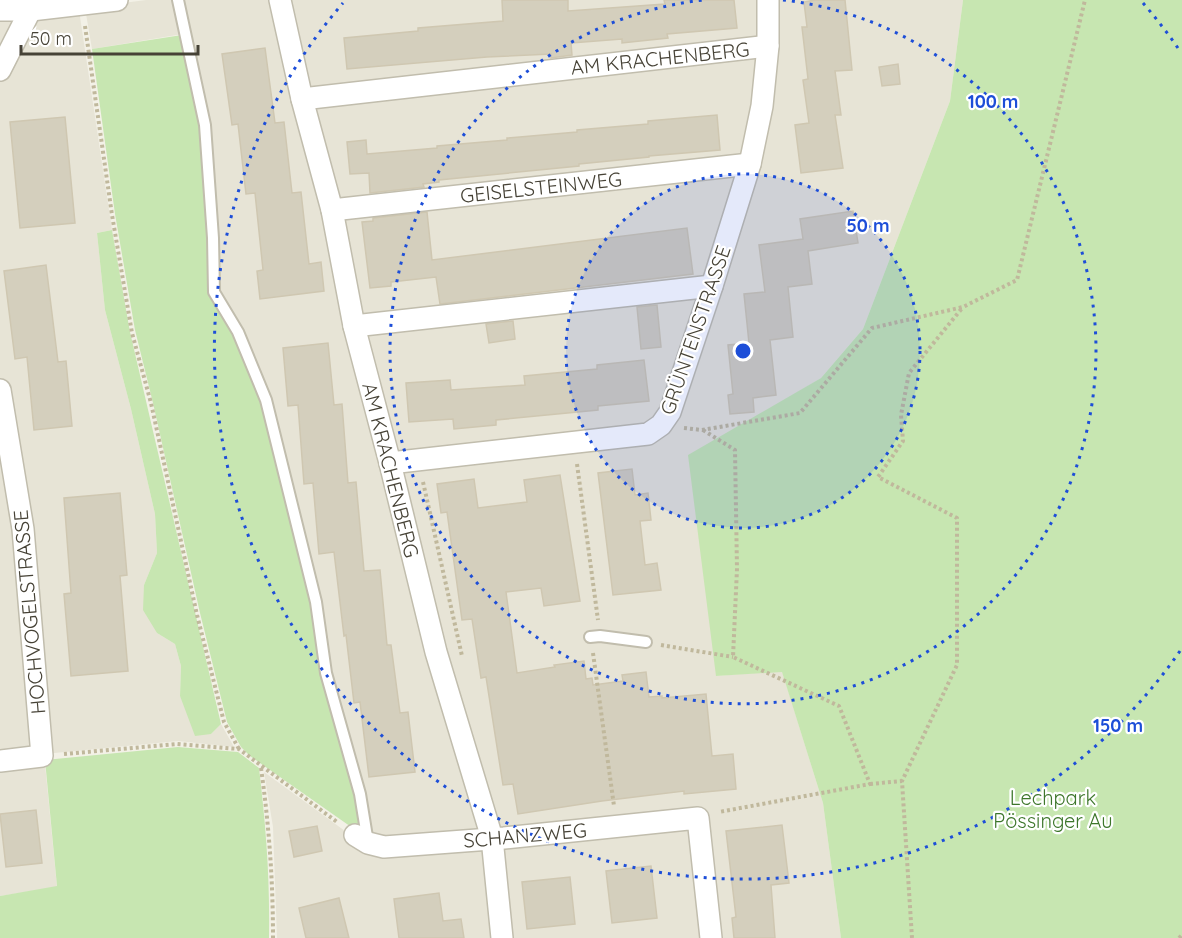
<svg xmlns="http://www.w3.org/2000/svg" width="1182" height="938" font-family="Quicksand,sans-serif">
<rect width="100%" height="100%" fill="#f3f1e7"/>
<g fill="#e7e4d6">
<polygon points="146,0 963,0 950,101 863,329 821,378 773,407 716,676 782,671 823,803 841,938 277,938 273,827 264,772 356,839 216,290 189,33 92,49 85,8"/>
<polygon points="79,10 112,230 97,233 105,310 131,409 155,514 157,553 144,585 157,633 175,644 181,666 180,696 211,734 221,724 234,747 178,741 44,754 57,887 0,896 0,14"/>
</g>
<g fill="#c7e6b1">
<polygon points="963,0 1182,0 1182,938 841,938 823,803 782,672 716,676 688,455 821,378 863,329 950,101"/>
<polygon points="182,35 201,127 211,292 235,332 264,402 357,795 364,836 250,756 241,747 227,722 200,613 153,403 135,330 115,214 92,49"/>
<polygon points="112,230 130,332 221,724 211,734 195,736 180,696 181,666 175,644 157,633 143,610 144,585 157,553 155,514 131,409 105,310 97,233"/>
<path d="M178 747 238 752 259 768C266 827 270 878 269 938H0V896L57 886 45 760Z"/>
</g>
<g fill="#d4cfbd" stroke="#cfc7b1" stroke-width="1.5">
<polygon points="502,0 568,0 568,11 665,4 664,0 734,0 737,28 667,34 668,38 622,43 622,39 571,43 572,55 551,58 551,54 487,57 347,69 344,38 418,31 418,28 503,21"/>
<polygon points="815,0 845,0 852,70 835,71 841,115 835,115 843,168 801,173 795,125 809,123 803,80 808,79 802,27 807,27 804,2"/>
<polygon points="265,48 275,123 284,122 292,193 301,192 309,264 321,262 324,291 260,299 257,271 263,270 255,193 246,194 238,124 232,125 222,54"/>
<polygon points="898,64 900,84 882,86 879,67"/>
<polygon points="717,115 720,150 649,156 649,157 579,164 579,166 439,180 439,182 423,184 424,187 370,193 369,173 350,174 347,142 366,140 367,154 437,148 437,146 507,140 507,138 577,132 577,130 648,124 648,121"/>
<polygon points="65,117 75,223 20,228 10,122"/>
<polygon points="853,211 858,243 808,251 812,284 788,287 793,337 770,340 776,395 753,398 754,412 730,414 728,395 733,394 728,345 749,343 744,294 765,292 759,245 803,239 800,219"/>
<polygon points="427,212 432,260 687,228 693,274 440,304 436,277 391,282 391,286 370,288 362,222 373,221 373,218"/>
<polygon points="46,265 58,362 66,361 72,426 34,430 27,357 15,359 4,271"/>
<polygon points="657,305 661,347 641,349 637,307"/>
<polygon points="513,321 515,339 489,343 486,324"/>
<polygon points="328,343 334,405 342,404 348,483 356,482 364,571 380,570 387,645 391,645 400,713 408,712 415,772 369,777 360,702 354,703 346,635 344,636 334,552 319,554 313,483 304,484 298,405 288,406 283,348"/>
<polygon points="644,360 649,401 598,406 598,410 496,420 496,425 454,429 453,419 409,422 406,383 450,380 451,390 525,385 524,376 597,369 597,365"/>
<polygon points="632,469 635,495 648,493 651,520 640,521 645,565 657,563 661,590 613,595 598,473"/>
<polygon points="560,475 580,601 544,606 541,588 506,592 517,673 555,667 554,665 584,661 586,679 592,678 593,685 623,681 622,675 646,672 649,697 662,696 662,698 706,694 712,756 733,754 736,789 684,794 684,791 602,801 518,814 513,784 503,785 486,677 481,678 472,619 462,620 447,512 441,513 437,484 474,479 478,508 527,502 524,480"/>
<polygon points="120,493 127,575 120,576 128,671 71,676 64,594 71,593 64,498"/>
<polygon points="36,810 42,863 6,867 0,814"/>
<polygon points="782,825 789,883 771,885 775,938 734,938 732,918 736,917 726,831"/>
<polygon points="317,826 322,851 294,857 289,831"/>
<polygon points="651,866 657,918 612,923 606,871"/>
<polygon points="570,877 575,924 527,929 522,882"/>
<polygon points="439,893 443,921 461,919 464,938 399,938 394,899"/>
<polygon points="339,898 349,938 306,938 299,908"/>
</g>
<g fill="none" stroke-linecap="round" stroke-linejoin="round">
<g stroke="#c1bdad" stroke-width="14">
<g id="lane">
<polyline points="178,0 205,125 213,238 214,292 238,332 266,400 316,602 326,673 360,794 368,843"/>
<polyline points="590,637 600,636 646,642"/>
</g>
</g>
<g stroke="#c1bdad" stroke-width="24">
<g id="street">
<polyline points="280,0 302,99 332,210 354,326 390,463 436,652 492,838 502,938"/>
<polyline points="0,10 31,10 117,0"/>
<polyline points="0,70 35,1"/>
<polyline points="302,99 768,46"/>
<polyline points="332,210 750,164"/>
<polyline points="354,326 712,286"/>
<polyline points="0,390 23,529 42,756 0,761"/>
<polyline points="390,463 648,434 661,425 670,412 712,286 750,164 762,106 768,46 768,0"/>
<polyline points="355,835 368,843 384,847 504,838 698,818 711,938"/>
</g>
</g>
<g stroke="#c0b89c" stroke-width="4" stroke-dasharray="3 3" stroke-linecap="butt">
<polyline points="85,26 112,215 132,333 151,403 197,615 224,722 239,749"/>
<polyline points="684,428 702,430 800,413 872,328 963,307 1017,280 1085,0"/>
<polyline points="703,430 735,450 737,569 733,657 839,706 870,784 719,812"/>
<polyline points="577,464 598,620"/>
<polyline points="423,482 462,656"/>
<polyline points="661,645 733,657"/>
<polyline points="593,653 614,806"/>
<polyline points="64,754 177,744 239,749 337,822"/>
<path d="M261 768C269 825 273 880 273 938"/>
<polyline points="870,784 902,781"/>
<polyline points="912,938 902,781 957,665 957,518 878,477 903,441 901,415 909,373 963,307"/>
<polyline points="1179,938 1182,935"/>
</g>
<use href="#lane" stroke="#fff" stroke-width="10"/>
<use href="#street" stroke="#fff" stroke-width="21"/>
</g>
<circle cx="743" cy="351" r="177" fill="#1d4ed8" fill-opacity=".12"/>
<g fill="none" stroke="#1d4ed8" stroke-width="3" stroke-dasharray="3 6">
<circle cx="743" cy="351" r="177"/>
<path d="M783 0A353 353 0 1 1 703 0"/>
<path d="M1180 651A530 530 0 1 1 343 3M1143 3A530 530 0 0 1 1180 51"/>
</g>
<g text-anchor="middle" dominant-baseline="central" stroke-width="4.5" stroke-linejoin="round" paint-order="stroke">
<g font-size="20" fill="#464236" stroke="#fff">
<text transform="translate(660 58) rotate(-6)">AM KRACHENBERG</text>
<text transform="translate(541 187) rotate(-6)">GEISELSTEINWEG</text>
<text transform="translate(695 330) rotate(-71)">GRÜNTENSTRASSE</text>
<text transform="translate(391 470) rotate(76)">AM KRACHENBERG</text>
<text transform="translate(29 612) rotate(-95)">HOCHVOGELSTRASSE</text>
<text transform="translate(525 835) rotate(-5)">SCHANZWEG</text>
</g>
<g font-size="20" fill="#3d762b" stroke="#fff">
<text x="1053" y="797">Lechpark<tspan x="1053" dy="23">Pössinger Au</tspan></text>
</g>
</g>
<circle cx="743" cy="351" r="9" fill="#1d4ed8" stroke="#fff" stroke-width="3"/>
<g font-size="18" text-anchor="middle" font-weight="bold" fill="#1d4ed8" stroke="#fff" stroke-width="4.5" stroke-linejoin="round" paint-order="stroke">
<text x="993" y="108">100 m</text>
<text x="868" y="232">50 m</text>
<text x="1118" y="732">150 m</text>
</g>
<path d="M21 45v9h177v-9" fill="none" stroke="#464236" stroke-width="3"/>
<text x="30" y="45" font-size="18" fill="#464236" stroke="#ffffff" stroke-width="4.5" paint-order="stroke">50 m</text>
</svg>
